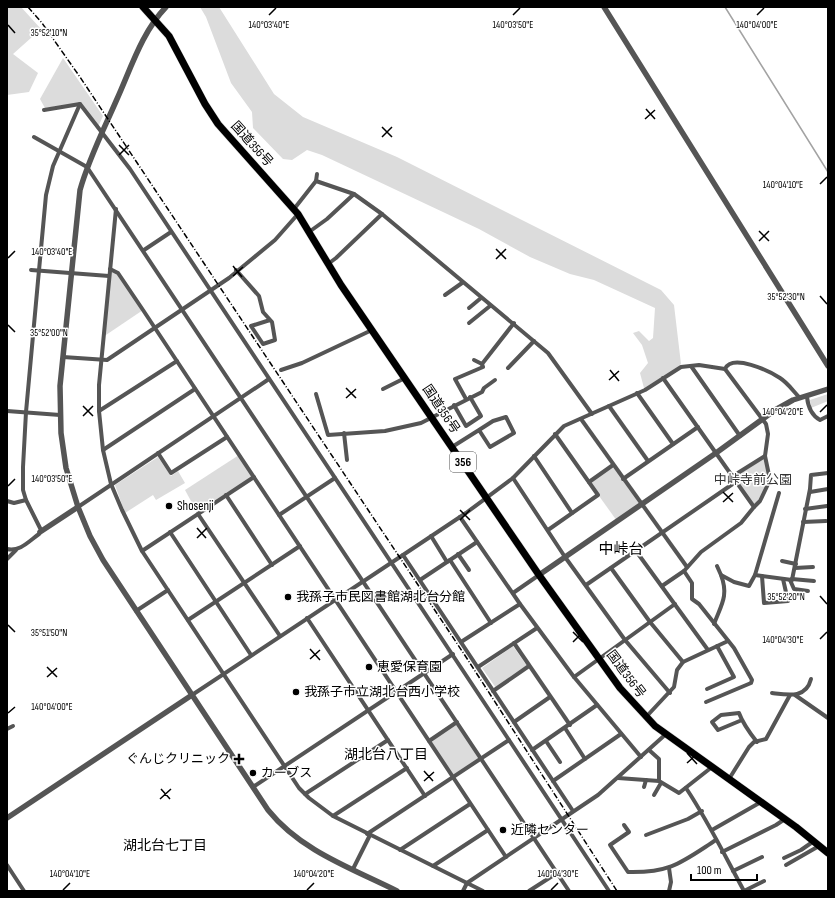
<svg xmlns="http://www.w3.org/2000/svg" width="835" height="898" font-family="'Sofia Sans Condensed','Noto Sans JP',sans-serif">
<rect width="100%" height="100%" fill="#fff"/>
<g fill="#dcdcdc">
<polygon points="7,7 21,7 41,29 13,54 38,73 29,92 7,95"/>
<polygon points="200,7 219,7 274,94 303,117 397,157 661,290 674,305 681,364 675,370 644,388 640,373 648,363 642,345 633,333 639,331 649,341 653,338 655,308 594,280 570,274 530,257 479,229 322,155 307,150 292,160 283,159 253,128 252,112 231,83 206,17"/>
<polygon points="63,58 103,116 98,127 81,103 45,108 40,99"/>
<polygon points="110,269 118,273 143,310 103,337"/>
<polygon points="828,394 828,401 811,408 810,400"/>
<polygon points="239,455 254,477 198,514 185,490"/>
<polygon points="765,456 770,480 754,507 733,476"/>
<polygon points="158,457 171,476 178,471 185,483 156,500 153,495 125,513 115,485"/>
<polygon points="613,465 642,504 617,521 589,482"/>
<polygon points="513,646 527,666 496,688 482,668"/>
<polygon points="457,722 481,759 453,777 429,741"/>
</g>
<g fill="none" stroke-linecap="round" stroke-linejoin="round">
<polyline stroke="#a3a3a3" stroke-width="1.5" points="725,7 828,172"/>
<g stroke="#dbdbdb" stroke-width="8">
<polyline id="trunk" points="143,7 169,36 205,104 218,124 298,214 341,285 539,575 620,688 655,726 796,827 828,853"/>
</g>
<g stroke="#555" stroke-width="4">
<polyline points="44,110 80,104 130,169 509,740"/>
<polyline points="34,137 87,167 569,891"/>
<polyline points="316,181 354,194"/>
<polyline points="116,209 99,385 99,411 103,450 111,484 122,510 142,551 299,788 309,798 333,816 483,891"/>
<polyline points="294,209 316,181 317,174"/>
<polyline points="309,232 327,219 354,194 382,214 548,353 592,414"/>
<polyline points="144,250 171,232"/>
<polyline points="328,264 336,258 382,214"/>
<polyline points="110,269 118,273 143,310 506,857"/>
<polyline points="31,270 109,276"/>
<polyline points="236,270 259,296 263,312 272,322 275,340 263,344 251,326 270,320"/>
<polyline points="445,295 462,283"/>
<polyline points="469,308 481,298"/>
<polyline points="469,323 490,306"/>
<polyline points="63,357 107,360 229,278 275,240 298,214"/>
<polyline points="474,360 482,364"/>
<polyline points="691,366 740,436"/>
<polyline points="508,368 534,341"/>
<polyline points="281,370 302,363 372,330"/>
<polyline points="383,389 405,378"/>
<polyline points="637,393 673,444"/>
<polyline points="316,394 328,435 385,431 421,423 482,392 484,388 495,380"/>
<path d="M807 397C808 407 811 415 820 420L828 416"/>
<polyline points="466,399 455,379 483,367 482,364 514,323"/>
<polyline points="454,405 466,426 481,416 470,397"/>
<polyline points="609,406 648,461"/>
<polyline points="7,411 60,415"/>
<polyline points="99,411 177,361"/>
<polyline points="581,419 687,567"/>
<polyline points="344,433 347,460"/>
<polyline points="452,447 479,430 490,447 514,433 506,417 493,421 479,430"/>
<polyline points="103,450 195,389"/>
<polyline points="158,453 171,473 227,437"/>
<polyline points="534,456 572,513"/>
<path d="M733 476 765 456 768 434 766 424 725 369C732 353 769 371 780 378 788 383 793 391 800 398"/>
<polyline points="513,478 565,557 625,640 670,693"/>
<polyline points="623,479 698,427"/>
<polyline points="589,482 613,465"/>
<polyline points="810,492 828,489"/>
<polyline points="226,495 272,565"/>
<polyline points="7,501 14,503 26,500"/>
<polyline points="78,507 269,379"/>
<polyline points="754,507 760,501 770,480 765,456"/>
<polyline points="805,509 827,506"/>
<polyline points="198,514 280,636"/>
<polyline points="279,515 335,478"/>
<polyline points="460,517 520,604 574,677 641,757"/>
<polyline points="803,522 826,521"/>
<polyline points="41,530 26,500 23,490 23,467 26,412 38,281 46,195 53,166 80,104"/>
<polyline points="548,530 598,495 555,434"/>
<polyline points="170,532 251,655"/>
<polyline points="431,536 447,562"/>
<path d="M7 549C20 552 29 541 39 534L40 532"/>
<polyline points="142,551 254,477"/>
<polyline points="636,551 708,650"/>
<polyline points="458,554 469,570"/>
<polyline points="7,559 16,550"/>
<polyline points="450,560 491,623"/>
<polyline points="782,561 796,564"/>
<polyline points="717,566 721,575 734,582 749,586 755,575 792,580 810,489 811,475 828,473"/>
<polyline points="611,568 650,622 683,662"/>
<polyline points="795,568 813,567"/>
<polyline points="684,571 692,583 692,599 699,604 734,648 752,680 751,683 706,702"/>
<polyline points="755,575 779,493"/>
<polyline points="762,576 764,603 788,601 783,579"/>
<polyline points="792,579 814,581"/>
<polyline points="420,580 477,542"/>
<polyline points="790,580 794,589 808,591"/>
<polyline points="586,585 737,481"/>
<polyline points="662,586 684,571 701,552 741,523 754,507 663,378"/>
<polyline points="513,593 539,575"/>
<polyline points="136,611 168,590"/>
<polyline points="307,618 425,796"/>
<polyline points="188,620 300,546"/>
<path d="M714 624C721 605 729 596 721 575"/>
<polyline points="461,642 520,604"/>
<polyline points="514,643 570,725"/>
<polyline points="478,667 537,628"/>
<polyline points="574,677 675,604"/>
<polyline points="707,689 734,677 717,646"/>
<polyline points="493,691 529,666"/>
<path d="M772 693C788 695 806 699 811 679"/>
<polyline points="192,695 403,555"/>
<polyline points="795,695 828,718"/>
<polyline points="646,717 674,687 677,670 683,662 728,641"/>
<path d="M742 720 718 730 712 722 721 715 739 713C743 724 749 732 757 742"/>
<polyline points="514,722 550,697"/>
<polyline points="565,728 585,759"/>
<polyline points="7,729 13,726"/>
<polyline points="429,741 457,722"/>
<polyline points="546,741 560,762"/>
<polyline points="532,750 597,705"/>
<polyline points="649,750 659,759 659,781"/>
<polyline points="618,778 659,781 679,793 712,767"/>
<polyline points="729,779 749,747 754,742 766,739 790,695"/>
<polyline points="553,781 621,734"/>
<polyline points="253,787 453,654"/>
<polyline points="644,787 646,780"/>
<path d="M686 788C708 821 725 856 744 891L764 881"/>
<polyline points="305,794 388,740"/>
<polyline points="654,795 661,783"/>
<polyline points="573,811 403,555 466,513 513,478 564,426 645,390 681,367 699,365 725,369"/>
<polyline points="333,816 407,768"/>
<path d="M624 825 629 832 610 845 628 872C671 873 682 862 716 840"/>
<polyline points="712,830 761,802"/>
<polyline points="367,834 509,740 609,891"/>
<polyline points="646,835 688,819 702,811"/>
<polyline points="400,850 470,804"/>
<polyline points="722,852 776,825 785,819"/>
<polyline points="784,858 801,850 814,841"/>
<polyline points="7,865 24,891"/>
<polyline points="786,865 819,846"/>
<polyline points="433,866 488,830"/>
<polyline points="353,869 370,835"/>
<polyline points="733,871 762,857"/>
<polyline points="463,891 467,883 598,795 666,734"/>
<polyline points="529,891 557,873"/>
<polyline points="669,891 671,882 669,868"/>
</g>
<g stroke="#555" stroke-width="5.5">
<path d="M166 7C142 32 131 68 117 99 104 129 89 158 80 190L60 386 61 433 66 468 78 507 90 536 103 560 268 810C301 851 351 868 397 891"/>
<polyline points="604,7 828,366"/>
<polyline points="40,532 78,507"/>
<polyline points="539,575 716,453 775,410 793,400 828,389"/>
<polyline points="7,818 192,695"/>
</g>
<use href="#trunk" stroke="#000" stroke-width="7"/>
<polyline stroke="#000" stroke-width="1.5" stroke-dasharray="6 2 1 2" stroke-linecap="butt" points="28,7 42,23 80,77 466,657 617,891"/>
</g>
<path fill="none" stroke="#000" stroke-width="1.5" d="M269 15 276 8M513 15 520 8M757 15 764 8M8 25 15 33M646 109 655 119M645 119 655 110M382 127 392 137M382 137 392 127M119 145 129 155M119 155 129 145M820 184 827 177M759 231 769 241M759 241 769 231M496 249 506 259M8 258 15 251M496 259 506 249M233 266 242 277M233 276 243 267M820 296 827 304M8 325 15 332M610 370 619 381M609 380 619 371M346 388 356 398M346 398 356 389M83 406 93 416M820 412 827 405M83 416 93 406M8 486 15 479M723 492 733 502M723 502 733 493M460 510 470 520M460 520 470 510M197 528 206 538M197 538 207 528M820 596 827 604M8 625 15 632M573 632 583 642M820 639 827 632M573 642 583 632M310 649 320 660M310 659 320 650M47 667 57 677M47 677 57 668M8 713 15 707M687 753 697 764M687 763 697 754M424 771 433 781M424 781 434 772M161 789 170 799M160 799 171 789M63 890 70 883M307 890 314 883M551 890 558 883"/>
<g fill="#000" stroke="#fff" stroke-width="1.5">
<circle cx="169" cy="506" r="4"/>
<circle cx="288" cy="597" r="4"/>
<circle cx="369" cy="667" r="4"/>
<circle cx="296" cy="692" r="4"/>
<path d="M237 753h4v4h4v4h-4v4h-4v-4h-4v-4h4z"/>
<circle cx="253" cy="773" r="4"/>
<circle cx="503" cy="830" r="4"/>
</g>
<g text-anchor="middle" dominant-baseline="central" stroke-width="3" stroke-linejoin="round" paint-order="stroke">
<rect fill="#fff" stroke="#4c4c4c" stroke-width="1" x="450" y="452" width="26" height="20" rx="3"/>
<g font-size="12" font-weight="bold" fill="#000">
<text x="463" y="462">356</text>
</g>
<g font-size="13" fill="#000" stroke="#fff">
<text transform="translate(252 144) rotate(48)">国道356号</text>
<text transform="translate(441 409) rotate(56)">国道356号</text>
<text transform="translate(626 674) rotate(53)">国道356号</text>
</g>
<g font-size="13" fill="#333" stroke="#fff">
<text x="753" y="480">中峠寺前公園</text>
</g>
<g font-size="13" fill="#000" stroke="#fff" text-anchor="start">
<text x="177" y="506">Shosenji</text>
<text x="296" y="597">我孫子市民図書館湖北台分館</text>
<text x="377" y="667">恵愛保育園</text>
<text x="304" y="692">我孫子市立湖北台西小学校</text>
<text x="230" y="759" text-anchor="end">ぐんじクリニック</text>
<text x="261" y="773">カーブス</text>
<text x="511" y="830">近隣センター</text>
</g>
<g font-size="14" fill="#000" stroke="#fff">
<text x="386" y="754">湖北台八丁目</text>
<text x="165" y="845">湖北台七丁目</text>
</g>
<g font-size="15" fill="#000" stroke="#fff">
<text x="621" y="549">中峠台</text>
</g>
</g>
<g font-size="10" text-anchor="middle" fill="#000" stroke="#fff" stroke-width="3" stroke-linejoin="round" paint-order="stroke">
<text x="513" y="28">140°03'50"E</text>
<text x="269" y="28">140°03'40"E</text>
<text x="757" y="28">140°04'00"E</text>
<text x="49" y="36">35°52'10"N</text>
<text x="783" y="188">140°04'10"E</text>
<text x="52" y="255">140°03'40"E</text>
<text x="786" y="300">35°52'30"N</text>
<text x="49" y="336">35°52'00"N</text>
<text x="783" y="415">140°04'20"E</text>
<text x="52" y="482">140°03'50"E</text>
<text x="786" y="600">35°52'20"N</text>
<text x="49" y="636">35°51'50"N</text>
<text x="783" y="643">140°04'30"E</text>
<text x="52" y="710">140°04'00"E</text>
<text x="70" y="877">140°04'10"E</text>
<text x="314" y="877">140°04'20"E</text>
<text x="558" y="877">140°04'30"E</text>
</g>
<rect width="835" height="898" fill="none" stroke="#000000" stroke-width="16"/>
<path d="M691 874v6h66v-6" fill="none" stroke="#000000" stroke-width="2"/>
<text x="697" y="874" font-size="12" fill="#000000" stroke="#ffffff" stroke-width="3" paint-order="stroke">100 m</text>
</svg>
